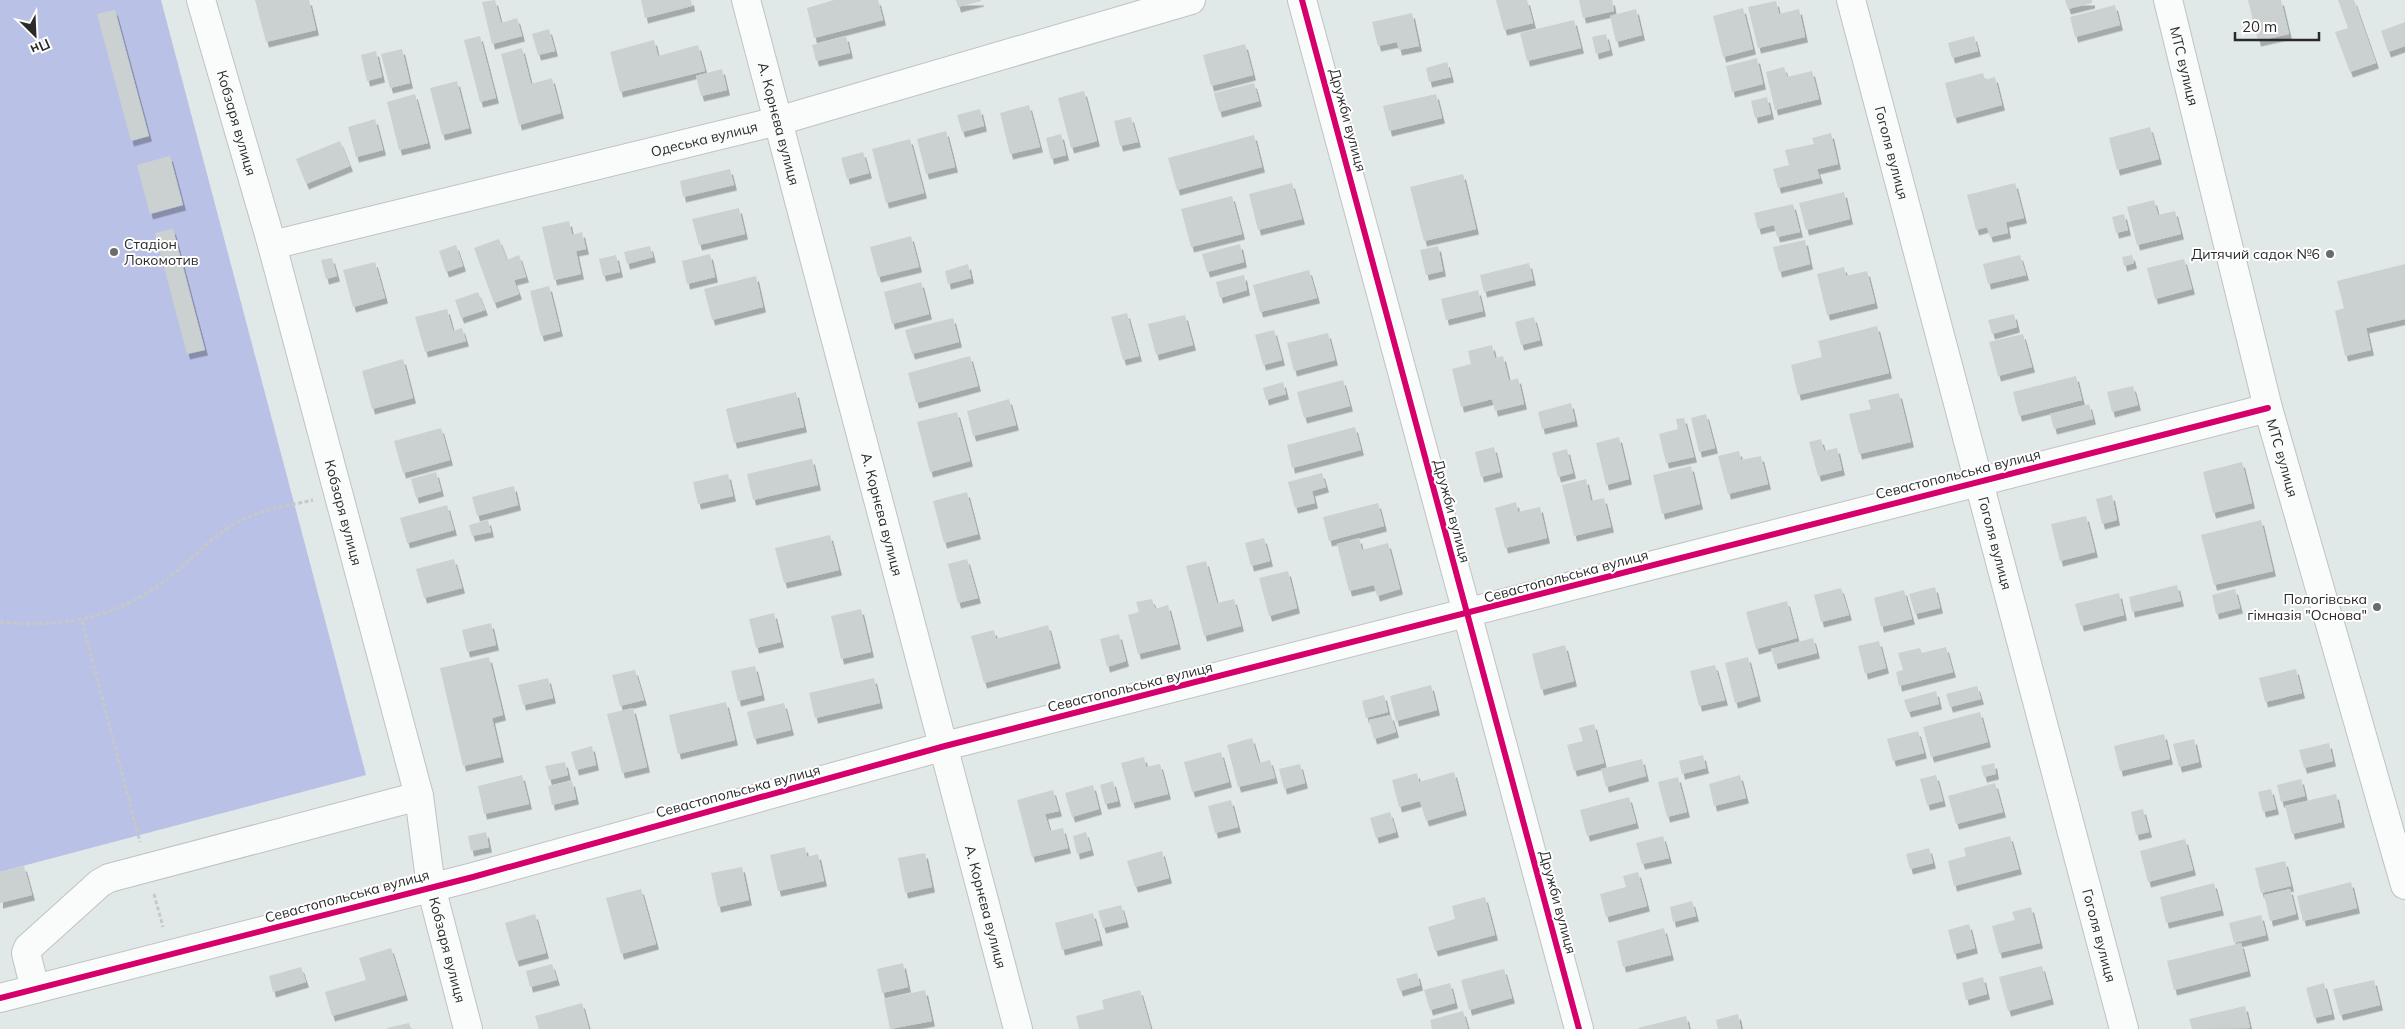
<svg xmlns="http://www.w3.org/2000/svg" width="2405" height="1029" font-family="Mulish,sans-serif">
<defs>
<filter id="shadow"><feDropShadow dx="3" dy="5.5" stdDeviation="0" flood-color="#0004"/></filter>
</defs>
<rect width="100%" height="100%" fill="#e0e8e8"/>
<polygon fill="#bac1e6" points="0,0 161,0 366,775 0,872"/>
<g fill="#cbd1d1" filter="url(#shadow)">
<polygon points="255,0 309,0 316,30 266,42"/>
<polygon points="495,0 501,23 517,18 522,36 492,44 482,2"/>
<polygon points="641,0 691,0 692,6 645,18"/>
<polygon points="834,0 878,0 883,20 814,38 807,8"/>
<polygon points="956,0 981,0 981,1 958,7"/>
<polygon points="1496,0 1527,0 1533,23 1504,30"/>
<polygon points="1579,0 1612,0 1614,11 1583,18"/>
<polygon points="2065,0 2092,0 2092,3 2068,9"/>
<polygon points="2248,0 2281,0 2289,34 2258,41"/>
<polygon points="2338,0 2354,0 2376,63 2350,72 2335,32 2348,28"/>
<polygon points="1776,1 1779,14 1799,9 1805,37 1758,48 1748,7"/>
<polygon points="2115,5 2120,25 2075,37 2070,17"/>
<polygon points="1743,8 1753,49 1723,57 1713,16"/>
<polygon points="1636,9 1642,35 1616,42 1610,16"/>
<polygon points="115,10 149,136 131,141 97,14"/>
<polygon points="1412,13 1419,46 1399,50 1397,42 1378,46 1372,22"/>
<polygon points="1574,20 1581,48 1527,61 1520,33"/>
<polygon points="2405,22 2405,46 2388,52 2381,31"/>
<polygon points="549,29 555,51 538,55 532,34"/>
<polygon points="1606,34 1610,50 1596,54 1592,37"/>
<polygon points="480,36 496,98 480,102 464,40"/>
<polygon points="846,36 850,53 816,61 812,45"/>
<polygon points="1974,36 1978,51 1952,58 1948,43"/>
<polygon points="654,40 658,56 698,45 705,71 620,92 610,52"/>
<polygon points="1245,44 1253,75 1211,86 1203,55"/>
<polygon points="522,48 531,84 552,78 561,113 519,125 501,54"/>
<polygon points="402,49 410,83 390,88 381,54"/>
<polygon points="376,51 382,77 367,81 361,55"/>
<polygon points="1757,58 1763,84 1732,92 1726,66"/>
<polygon points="1447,62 1451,77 1429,82 1426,68"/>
<polygon points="1784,67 1787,77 1812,71 1819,99 1775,110 1766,72"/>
<polygon points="722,69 727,90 701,96 696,76"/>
<polygon points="1983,73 1985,80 1995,77 2002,105 1954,118 1945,83"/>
<polygon points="457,81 469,128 442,135 430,88"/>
<polygon points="1254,83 1259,101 1219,112 1214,93"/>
<polygon points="1084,91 1097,141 1071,148 1058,98"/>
<polygon points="415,94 428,143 399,150 387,102"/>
<polygon points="1436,94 1442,118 1389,131 1383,106"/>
<polygon points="1767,97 1771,114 1755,118 1751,101"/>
<polygon points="1029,105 1040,147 1010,154 1000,113"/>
<polygon points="980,109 984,126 962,132 957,115"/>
<polygon points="1131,117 1138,142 1120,146 1114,121"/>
<polygon points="375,119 383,150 356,157 348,127"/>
<polygon points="2150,127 2159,159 2117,170 2109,138"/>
<polygon points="946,131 955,167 926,174 917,139"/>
<polygon points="1831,133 1838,164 1817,169 1820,178 1778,188 1773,169 1789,165 1785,150 1814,144 1812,138"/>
<polygon points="1061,134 1066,155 1051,159 1046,138"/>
<polygon points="1254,135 1262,167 1177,190 1168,158"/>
<polygon points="910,139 924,193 886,203 872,149"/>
<polygon points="340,141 350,166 306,184 296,159"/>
<polygon points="863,152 869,173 847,179 841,158"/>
<polygon points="170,156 183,205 150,214 137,165"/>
<polygon points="730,169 734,185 683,197 680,181"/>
<polygon points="1463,174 1476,229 1424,241 1410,187"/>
<polygon points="1292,183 1302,219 1258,230 1249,194"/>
<polygon points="2015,183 2024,218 2006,222 2008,233 1990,237 1987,227 1976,230 1967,195"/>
<polygon points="1844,192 1850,219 1806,230 1799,203"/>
<polygon points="1232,196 1242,234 1191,247 1181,209"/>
<polygon points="2154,200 2158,215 2175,211 2181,234 2137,245 2127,207"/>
<polygon points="1793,204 1800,232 1777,237 1774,225 1758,229 1754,213"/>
<polygon points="739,208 745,234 699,245 692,219"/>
<polygon points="2124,214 2128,230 2116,233 2112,217"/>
<polygon points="569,221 572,235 582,232 586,249 576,251 581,274 554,280 542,227"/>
<polygon points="173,229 205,350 187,354 155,233"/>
<polygon points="911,236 919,267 878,277 870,247"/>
<polygon points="499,239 507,260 519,255 526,277 514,280 519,294 494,303 474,248"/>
<polygon points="1805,240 1810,264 1779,272 1773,247"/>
<polygon points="1240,244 1244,262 1207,272 1202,254"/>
<polygon points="456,245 463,266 446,272 439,251"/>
<polygon points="650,246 653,257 627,264 624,252"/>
<polygon points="1438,246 1443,271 1426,275 1420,250"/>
<polygon points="710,254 715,277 687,284 682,261"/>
<polygon points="616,255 620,272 603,276 599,259"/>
<polygon points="2020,255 2026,275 1988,284 1983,264"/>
<polygon points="2132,255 2134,263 2124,266 2122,257"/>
<polygon points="332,258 337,276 326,279 321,260"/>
<polygon points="2184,259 2192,289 2155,299 2147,268"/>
<polygon points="375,262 385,298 353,307 343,270"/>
<polygon points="1529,263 1533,280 1484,292 1480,275"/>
<polygon points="968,264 971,278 948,284 945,271"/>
<polygon points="2405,264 2405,319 2366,328 2371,350 2345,356 2335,311 2344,308 2337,281"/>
<polygon points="1844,267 1846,276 1867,271 1875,303 1827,315 1817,274"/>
<polygon points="1309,270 1317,298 1260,312 1253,285"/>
<polygon points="1244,275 1247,290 1220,298 1216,282"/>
<polygon points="756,276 763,307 712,320 704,289"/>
<polygon points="921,282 929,314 892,324 884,292"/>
<polygon points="549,286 560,331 541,336 530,291"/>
<polygon points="1478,290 1483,311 1446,320 1441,299"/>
<polygon points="478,292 485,310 461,318 455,300"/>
<polygon points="447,309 453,331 462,328 466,341 425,352 415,317"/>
<polygon points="1127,313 1139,356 1123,360 1111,317"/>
<polygon points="2014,314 2017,327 1992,334 1988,320"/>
<polygon points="1185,315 1193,345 1156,355 1148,324"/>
<polygon points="1534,317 1540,340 1521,345 1515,322"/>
<polygon points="953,318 959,342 912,354 905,330"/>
<polygon points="1877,326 1889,373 1798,395 1791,365 1822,357 1818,341"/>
<polygon points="1274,330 1282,360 1263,365 1255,335"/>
<polygon points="1328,333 1335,360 1294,371 1287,343"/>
<polygon points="2023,334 2032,367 1998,376 1989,342"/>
<polygon points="1492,345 1495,358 1503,356 1509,381 1518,378 1524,404 1495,411 1492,399 1461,407 1452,369 1471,364 1468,351"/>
<polygon points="970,356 978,386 916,403 908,373"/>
<polygon points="403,359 413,398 372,409 362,371"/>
<polygon points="2076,376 2082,400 2019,416 2013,392"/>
<polygon points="1343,380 1350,406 1304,418 1297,392"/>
<polygon points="1283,382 1286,394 1266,400 1263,388"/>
<polygon points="2133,386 2138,405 2112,412 2107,392"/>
<polygon points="796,392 804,427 734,443 726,409"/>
<polygon points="1899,393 1911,442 1859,454 1849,414 1871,409 1868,400"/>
<polygon points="1009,399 1016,425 973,436 967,411"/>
<polygon points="1571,403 1575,421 1542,429 1538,412"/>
<polygon points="2089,404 2093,419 2054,429 2050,414"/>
<polygon points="957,412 970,461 930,472 917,422"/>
<polygon points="1706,414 1715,448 1699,452 1691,418"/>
<polygon points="1684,418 1694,457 1666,463 1659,434 1678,429 1676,419"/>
<polygon points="1355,427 1361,450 1292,468 1287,445"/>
<polygon points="441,428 450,460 403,473 394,441"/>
<polygon points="1619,437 1629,479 1606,485 1596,443"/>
<polygon points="1821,439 1824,451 1837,448 1842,470 1818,476 1809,442"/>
<polygon points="1494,447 1500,472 1481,477 1475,452"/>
<polygon points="1567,449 1573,473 1558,477 1552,453"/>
<polygon points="1739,451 1741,460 1761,456 1768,484 1728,494 1718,456"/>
<polygon points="812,459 818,485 753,500 747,474"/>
<polygon points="2242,462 2252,503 2213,513 2203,472"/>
<polygon points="1691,466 1700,504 1662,514 1653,475"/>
<polygon points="436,472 441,491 416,498 411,479"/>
<polygon points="1322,473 1326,487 1312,491 1315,503 1295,508 1288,482"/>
<polygon points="728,474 733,496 698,504 693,482"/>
<polygon points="1586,479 1591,501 1604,498 1611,527 1574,536 1562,485"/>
<polygon points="514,486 518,505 477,516 472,497"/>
<polygon points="967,492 978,534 944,543 933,501"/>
<polygon points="2112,495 2117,520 2102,524 2096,499"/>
<polygon points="1516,502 1518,512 1540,507 1547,538 1505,548 1495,508"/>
<polygon points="1378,503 1384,526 1329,541 1323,517"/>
<polygon points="447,505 454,530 407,543 400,518"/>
<polygon points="2086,516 2095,552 2060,561 2051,524"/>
<polygon points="488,520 491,532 472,536 469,525"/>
<polygon points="2261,520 2273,571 2214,585 2201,535"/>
<polygon points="830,535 839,570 784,583 775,548"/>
<polygon points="1264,538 1270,561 1251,566 1245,543"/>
<polygon points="1359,538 1362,550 1388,543 1400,589 1377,596 1374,585 1349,591 1337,544"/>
<polygon points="454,559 462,588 424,598 416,569"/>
<polygon points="967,559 978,598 958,603 948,564"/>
<polygon points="1206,561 1217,603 1234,599 1241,626 1204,636 1186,566"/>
<polygon points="1288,571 1297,608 1269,616 1259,578"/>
<polygon points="2177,585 2181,601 2132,612 2129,597"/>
<polygon points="1935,587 1940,608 1915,614 1909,594"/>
<polygon points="1841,588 1849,615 1821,622 1814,595"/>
<polygon points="2235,589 2240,608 2216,614 2212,595"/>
<polygon points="1904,590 1912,619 1881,627 1874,598"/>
<polygon points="2119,593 2124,615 2081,626 2075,604"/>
<polygon points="1152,599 1155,609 1168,605 1178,644 1138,654 1128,615 1139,612 1136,602"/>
<polygon points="1787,601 1797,638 1756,649 1746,612"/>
<polygon points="861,609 871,652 841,659 831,616"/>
<polygon points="774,613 781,642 756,648 749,619"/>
<polygon points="491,623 496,645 467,652 462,630"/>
<polygon points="1048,625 1058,663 984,683 971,636 994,630 996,639"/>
<polygon points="1119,634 1126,661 1107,667 1100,639"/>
<polygon points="1813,638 1817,653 1775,664 1771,649"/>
<polygon points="1879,641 1886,668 1865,674 1858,646"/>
<polygon points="1565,645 1574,681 1541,690 1532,654"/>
<polygon points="1946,647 1953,672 1899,686 1896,672 1903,670 1898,653 1920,648 1922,653"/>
<polygon points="489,657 503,715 492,718 501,757 463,766 440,668"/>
<polygon points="1748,657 1758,696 1735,703 1725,663"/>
<polygon points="1715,665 1725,700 1699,706 1690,671"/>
<polygon points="755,666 762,695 738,701 731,671"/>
<polygon points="2296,669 2302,693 2265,702 2259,678"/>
<polygon points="635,670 644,700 620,706 612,675"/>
<polygon points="548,678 553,698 523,705 518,685"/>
<polygon points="874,678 880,703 815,718 809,693"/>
<polygon points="1431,685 1437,710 1396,721 1390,696"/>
<polygon points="1977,686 1981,699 1950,707 1946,694"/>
<polygon points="1936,691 1939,704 1908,712 1904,700"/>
<polygon points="1384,695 1388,712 1366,718 1362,701"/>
<polygon points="726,702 735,740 678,754 669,715"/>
<polygon points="784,703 791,730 754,739 747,712"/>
<polygon points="633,708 647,767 622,773 607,714"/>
<polygon points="1980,712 1988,742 1931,757 1923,727"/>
<polygon points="1391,715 1396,732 1374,739 1369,720"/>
<polygon points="1594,724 1604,763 1574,771 1567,745 1583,741 1579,728"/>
<polygon points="1918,731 1924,753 1893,761 1887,739"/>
<polygon points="2164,734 2170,759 2120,771 2114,746"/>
<polygon points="1252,738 1259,763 1270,760 1275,778 1238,787 1227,745"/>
<polygon points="2194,739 2199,762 2179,767 2173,744"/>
<polygon points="2329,743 2333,761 2304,768 2299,750"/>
<polygon points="592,746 596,765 576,770 571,752"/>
<polygon points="1221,752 1229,782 1192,792 1184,762"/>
<polygon points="1703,755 1706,768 1682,774 1679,761"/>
<polygon points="1144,757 1146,767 1160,764 1168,794 1132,803 1121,763"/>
<polygon points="1642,759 1646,776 1606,787 1601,769"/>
<polygon points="565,762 568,775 549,780 545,766"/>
<polygon points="1994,763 1996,774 1984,777 1981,766"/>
<polygon points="1300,764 1305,783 1284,789 1279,769"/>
<polygon points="1454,772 1464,810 1426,821 1420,801 1399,807 1392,780 1417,773 1419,782"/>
<polygon points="522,775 529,804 484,814 478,786"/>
<polygon points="1740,775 1746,798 1714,806 1709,784"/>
<polygon points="1936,775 1943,801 1927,805 1920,779"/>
<polygon points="1678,777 1687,812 1667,817 1658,782"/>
<polygon points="2301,779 2305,796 2281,802 2277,785"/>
<polygon points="572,781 576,799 552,805 548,786"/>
<polygon points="1113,781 1118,801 1105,804 1100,785"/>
<polygon points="1995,783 2003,812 1956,824 1948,796"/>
<polygon points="1093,785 1099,809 1072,817 1065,793"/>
<polygon points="2271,789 2276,809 2263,812 2258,792"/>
<polygon points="1053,790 1059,811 1045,814 1050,831 1063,828 1068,848 1032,857 1017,800"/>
<polygon points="2336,794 2342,822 2292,834 2285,806"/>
<polygon points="1629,797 1636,823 1587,836 1580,810"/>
<polygon points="1231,800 1238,827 1215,833 1208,806"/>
<polygon points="2143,809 2149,832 2136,835 2131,812"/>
<polygon points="1390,812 1396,832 1376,838 1370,818"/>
<polygon points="486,832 489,847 471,851 468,836"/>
<polygon points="1086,832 1091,850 1077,854 1073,836"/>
<polygon points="1663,836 1669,858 1642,864 1636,843"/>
<polygon points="2010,836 2019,869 1954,886 1948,861 1966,856 1964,848"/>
<polygon points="2185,839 2193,870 2148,882 2140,851"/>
<polygon points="805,847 807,857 818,854 824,881 778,891 770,855"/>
<polygon points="1929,848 1933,863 1910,869 1906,854"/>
<polygon points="1162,851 1169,878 1135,887 1127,861"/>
<polygon points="925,853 932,887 905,893 898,858"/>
<polygon points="2285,861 2291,886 2261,893 2255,868"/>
<polygon points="24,866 32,895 0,903 0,872"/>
<polygon points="742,867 749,900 718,907 711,873"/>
<polygon points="1638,872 1647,906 1606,917 1600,894 1626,887 1623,876"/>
<polygon points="2351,882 2357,908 2303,921 2297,896"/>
<polygon points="2214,883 2221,910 2166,923 2160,897"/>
<polygon points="641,889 656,944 621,954 606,898"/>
<polygon points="2290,889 2296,914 2270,921 2264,895"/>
<polygon points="1485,897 1495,935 1435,951 1428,927 1455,919 1452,906"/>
<polygon points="1692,901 1696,916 1673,922 1670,907"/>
<polygon points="1121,905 1126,922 1103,928 1098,911"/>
<polygon points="2031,907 2040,943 1999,953 1992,926 2015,920 2012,912"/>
<polygon points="1093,913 1100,940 1062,950 1055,923"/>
<polygon points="535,914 546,953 516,961 505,923"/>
<polygon points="2261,915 2266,935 2234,943 2229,923"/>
<polygon points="1969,924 1975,948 1954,954 1948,930"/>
<polygon points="1664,928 1671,955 1623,967 1617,941"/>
<polygon points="2241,943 2248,971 2174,990 2167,961"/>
<polygon points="391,948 405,995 332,1016 325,992 366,980 359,958"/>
<polygon points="903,963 908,987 882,993 877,969"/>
<polygon points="552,964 557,980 530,987 526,971"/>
<polygon points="2042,966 2051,999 2008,1011 1999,977"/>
<polygon points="301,967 306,982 273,992 269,976"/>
<polygon points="1504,969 1512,998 1469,1010 1461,980"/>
<polygon points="1417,973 1420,985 1400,991 1396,979"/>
<polygon points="1983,977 1987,994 1966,1000 1962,983"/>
<polygon points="2374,980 2380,1005 2340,1015 2333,989"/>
<polygon points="1450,983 1455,1003 1430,1010 1424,990"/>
<polygon points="2324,983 2332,1014 2314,1018 2306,988"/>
<polygon points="925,990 932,1021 890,1029 884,999"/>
<polygon points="1140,990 1151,1029 1079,1029 1076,1016 1104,1009 1102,1000"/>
<polygon points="582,1003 589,1029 539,1029 535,1016"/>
<polygon points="2245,1006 2250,1028 2192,1029 2189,1019"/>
<polygon points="1463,1011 1468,1029 1432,1029 1430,1020"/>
<polygon points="1738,1014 1741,1029 1718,1029 1716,1020"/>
<polygon points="1686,1016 1689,1029 1639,1029 1638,1028"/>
<polygon points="409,1023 411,1029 387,1029 387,1028"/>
</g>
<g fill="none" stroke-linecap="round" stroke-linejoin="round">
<g stroke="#c1c2c2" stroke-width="30">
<g id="minor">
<path id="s1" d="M201 0 272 245 419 796 431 887 468 1029"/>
<path id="s2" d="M746 0 1018 1029"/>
<polyline points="1302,0 1579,1029"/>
<path id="s3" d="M1851 0 2124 1029"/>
<path id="s4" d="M2168 0 2268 408 2405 885"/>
<path id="s5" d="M272 245 778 121 1191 0"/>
<polyline points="35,989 26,953 28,948 100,883 109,878 419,796"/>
<polyline points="0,998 473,877 945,746 2268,408"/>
</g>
</g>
<g stroke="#c7c8c8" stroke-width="3" stroke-dasharray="4 2.5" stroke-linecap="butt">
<polyline points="82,621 140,842"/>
<path d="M0 622C59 628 113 619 162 583 188 564 209 538 236 523 259 510 288 506 313 500"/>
<polyline points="154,894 163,927"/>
</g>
<use href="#minor" stroke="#fafcfc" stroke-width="28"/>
<g stroke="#fff" stroke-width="9">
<g id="cycleway">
<polyline points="1302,0 1579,1029"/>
<polyline points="0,998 473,877 945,746 2268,408"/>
</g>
</g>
<use href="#cycleway" stroke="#d6006c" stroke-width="6"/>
</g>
<g fill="#6a6c6c" stroke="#fff" stroke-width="2">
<circle cx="114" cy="252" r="5"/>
<circle cx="2330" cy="254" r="5"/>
<circle cx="2377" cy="607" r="5"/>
</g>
<g text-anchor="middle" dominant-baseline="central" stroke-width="4" stroke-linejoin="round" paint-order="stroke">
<g font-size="14" fill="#2a2a2a" stroke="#fff">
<text stroke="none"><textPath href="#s4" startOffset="68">МТС вулиця</textPath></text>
<text transform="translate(1348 120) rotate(75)">Дружби вулиця</text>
<text stroke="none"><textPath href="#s1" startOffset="128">Кобзаря вулиця</textPath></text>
<text stroke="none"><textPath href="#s2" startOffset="128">А. Корнєва вулиця</textPath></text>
<text stroke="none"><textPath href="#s5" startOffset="445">Одеська вулиця</textPath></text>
<text stroke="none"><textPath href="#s3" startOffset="158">Гоголя вулиця</textPath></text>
<text stroke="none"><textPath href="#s4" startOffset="472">МТС вулиця</textPath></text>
<text transform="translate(1958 474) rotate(-14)">Севастопольська вулиця</text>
<text transform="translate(1452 511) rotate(75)">Дружби вулиця</text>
<text stroke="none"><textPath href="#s1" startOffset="532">Кобзаря вулиця</textPath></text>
<text stroke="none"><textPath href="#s2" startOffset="532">А. Корнєва вулиця</textPath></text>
<text stroke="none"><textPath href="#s3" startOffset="562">Гоголя вулиця</textPath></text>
<text transform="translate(1566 576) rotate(-15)">Севастопольська вулиця</text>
<text transform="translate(1130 687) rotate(-14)">Севастопольська вулиця</text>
<text transform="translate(738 791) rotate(-15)">Севастопольська вулиця</text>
<text transform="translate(347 896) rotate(-15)">Севастопольська вулиця</text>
<text transform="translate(1558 902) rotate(75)">Дружби вулиця</text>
<text stroke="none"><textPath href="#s2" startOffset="938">А. Корнєва вулиця</textPath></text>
<text stroke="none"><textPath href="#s3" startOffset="968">Гоголя вулиця</textPath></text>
<text stroke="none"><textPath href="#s1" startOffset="982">Кобзаря вулиця</textPath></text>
</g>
<g font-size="14" fill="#2a2a2a" stroke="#fff" text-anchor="end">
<text x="124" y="244" text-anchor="start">Стадіон<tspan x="124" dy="16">Локомотив</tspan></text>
<text x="2320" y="254">Дитячий садок №6</text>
<text x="2367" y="599">Пологівська<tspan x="2367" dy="16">гімназія "Основа"</tspan></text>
</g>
</g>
<g transform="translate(35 35) rotate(156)" stroke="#ffffff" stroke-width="4" paint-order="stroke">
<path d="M0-4L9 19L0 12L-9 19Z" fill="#2a2a2a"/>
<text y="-8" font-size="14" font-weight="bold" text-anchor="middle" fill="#2a2a2a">Пн</text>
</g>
<path d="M2235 32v8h84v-8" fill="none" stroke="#2a2a2a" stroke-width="2.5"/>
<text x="2242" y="32" font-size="15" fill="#2a2a2a" stroke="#ffffff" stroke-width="4" paint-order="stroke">20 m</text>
</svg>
